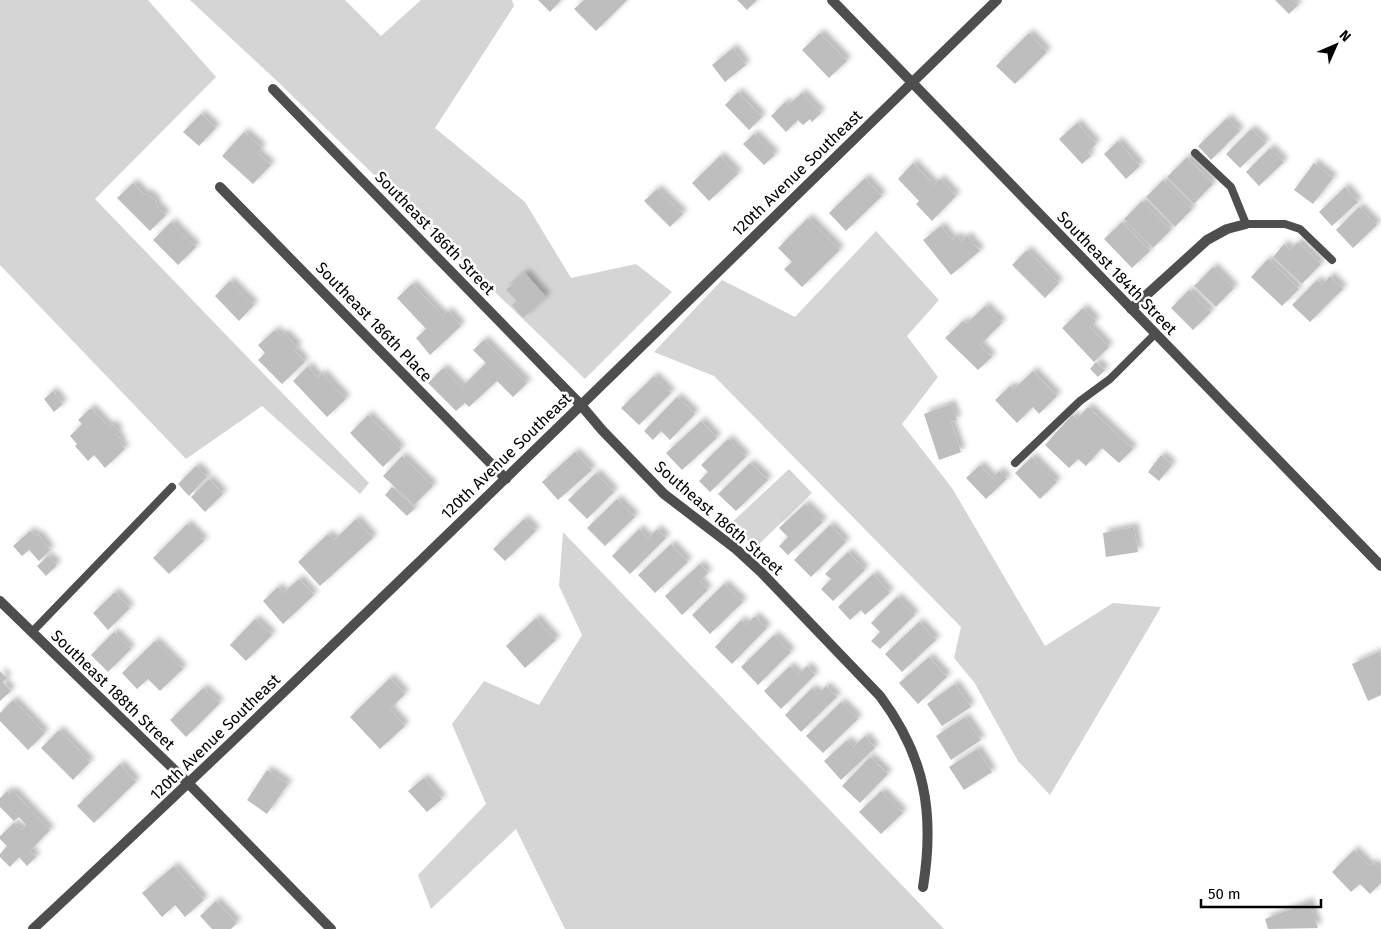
<svg xmlns="http://www.w3.org/2000/svg" width="1381" height="929" font-family="'Fira Sans',sans-serif">
<defs>
<filter id="shadow"><feDropShadow dx="4.5" dy="-4.5" stdDeviation="2.5" flood-color="#0004"/></filter>
</defs>
<rect width="100%" height="100%" fill="#fff"/>
<g fill="#d5d5d5">
<polygon points="0,0 148,0 216,77 95,199 369,483 360,494 262,406 186,459 0,265"/>
<polygon points="190,0 345,0 381,36 421,0 512,0 514,6 435,128 525,202 571,278 636,264 672,292 585,379 277,81"/>
<polygon points="876,231 939,300 907,336 938,377 902,424 952,488 1045,646 1113,603 1161,607 1050,795 1018,761 974,682 954,658 961,627 714,376 654,352 722,280 795,317"/>
<polygon points="789,469 812,493 756,547 728,526"/>
<polygon points="563,532 944,929 565,929 516,829 431,909 418,875 486,804 452,724 484,681 539,705 582,635 559,586"/>
</g>
<g fill="#bebebe" filter="url(#shadow)">
<polygon points="538,0 561,0 550,12"/>
<polygon points="584,0 627,0 596,31 574,9"/>
<polygon points="737,0 757,0 747,10"/>
<polygon points="1275,0 1293,0 1298,5 1289,14"/>
<polygon points="820,33 847,61 829,78 802,50"/>
<polygon points="1029,33 1047,52 1015,84 996,66"/>
<polygon points="733,48 746,65 725,82 712,65"/>
<polygon points="738,92 762,117 749,130 725,105"/>
<polygon points="802,93 821,113 812,122 810,119 803,125 798,120 786,132 771,116 785,102 788,105"/>
<polygon points="201,114 216,128 199,146 183,132"/>
<polygon points="1227,118 1240,131 1211,160 1198,146"/>
<polygon points="1077,123 1096,144 1088,152 1091,156 1082,164 1059,139"/>
<polygon points="1251,129 1266,143 1240,168 1226,154"/>
<polygon points="244,132 262,148 257,153 271,165 253,184 222,156"/>
<polygon points="754,134 775,155 764,165 743,144"/>
<polygon points="1118,141 1140,166 1126,179 1104,154"/>
<polygon points="1270,148 1284,162 1259,186 1246,172"/>
<polygon points="720,156 738,174 709,201 692,183"/>
<polygon points="1187,157 1213,184 1194,204 1167,177"/>
<polygon points="913,163 934,185 940,179 956,196 932,221 916,204 919,201 898,179"/>
<polygon points="1314,163 1333,178 1313,204 1294,190"/>
<polygon points="865,178 882,196 846,231 829,213"/>
<polygon points="1163,180 1192,209 1175,227 1146,197"/>
<polygon points="133,183 145,195 147,193 157,202 155,204 166,215 150,231 117,198"/>
<polygon points="1345,187 1358,202 1332,226 1319,212"/>
<polygon points="657,189 683,214 670,227 644,201"/>
<polygon points="1142,201 1171,230 1153,248 1124,219"/>
<polygon points="1359,207 1377,225 1353,248 1336,230"/>
<polygon points="808,218 840,250 802,287 784,269 792,262 778,248"/>
<polygon points="171,222 196,247 178,265 153,240"/>
<polygon points="1122,222 1150,251 1132,268 1104,239"/>
<polygon points="941,226 952,240 957,236 961,241 967,236 980,251 951,275 923,240"/>
<polygon points="1298,242 1321,264 1302,284 1273,257 1284,244 1290,250"/>
<polygon points="1027,250 1059,283 1045,298 1012,265"/>
<polygon points="1268,259 1299,289 1282,306 1251,277"/>
<polygon points="1213,267 1234,288 1216,307 1194,286"/>
<polygon points="525,273 546,297 523,318 512,305 517,301 506,290"/>
<polygon points="1330,276 1343,289 1310,322 1292,305 1317,280 1322,285"/>
<polygon points="230,281 254,305 239,321 215,296"/>
<polygon points="412,284 443,316 448,311 461,326 430,355 416,338 426,329 397,298"/>
<polygon points="1189,290 1211,312 1193,330 1171,308"/>
<polygon points="985,306 1002,323 980,345 992,357 978,370 945,338 963,321 966,324"/>
<polygon points="1083,308 1096,321 1090,327 1109,347 1094,362 1062,328"/>
<polygon points="275,330 281,336 284,333 298,347 294,350 305,362 282,384 258,360 265,353 258,345"/>
<polygon points="484,340 527,383 513,397 497,381 469,407 465,403 456,411 428,383 443,368 462,387 486,363 473,350"/>
<polygon points="1096,362 1105,370 1098,377 1090,369"/>
<polygon points="308,366 318,378 322,373 346,399 327,417 293,381"/>
<polygon points="1033,371 1057,396 1039,414 1033,407 1017,423 995,400 1010,386 1014,389"/>
<polygon points="654,376 671,393 639,425 621,408"/>
<polygon points="53,391 63,404 54,412 44,399"/>
<polygon points="677,397 695,414 670,440 661,431 653,440 644,431"/>
<polygon points="951,404 957,420 951,422 961,452 939,460 924,414"/>
<polygon points="1088,407 1133,449 1119,463 1102,448 1086,466 1078,459 1069,468 1045,445 1072,415 1077,419"/>
<polygon points="91,408 109,427 112,424 119,431 116,434 122,441 120,443 125,449 105,468 94,455 88,461 75,446 77,444 70,436 82,424 78,420"/>
<polygon points="368,415 401,449 383,467 350,433"/>
<polygon points="701,421 717,438 682,470 666,453"/>
<polygon points="728,439 746,457 710,492 699,481 708,472 701,465"/>
<polygon points="575,452 592,470 558,500 542,482"/>
<polygon points="1161,455 1172,465 1159,481 1148,472"/>
<polygon points="402,456 433,486 414,505 383,476"/>
<polygon points="1032,457 1057,482 1040,499 1015,473"/>
<polygon points="750,463 768,480 736,511 718,494"/>
<polygon points="980,465 992,478 999,471 1007,479 986,499 966,478"/>
<polygon points="196,466 207,477 189,496 178,484"/>
<polygon points="596,473 614,492 587,519 568,500"/>
<polygon points="209,479 223,494 205,512 191,497"/>
<polygon points="392,487 415,508 407,516 385,495"/>
<polygon points="617,499 635,517 605,546 587,528"/>
<polygon points="805,504 823,522 788,555 779,546 788,537 779,528"/>
<polygon points="356,519 373,538 320,586 298,562 328,534 334,540"/>
<polygon points="524,519 536,531 505,561 493,549"/>
<polygon points="187,524 204,541 169,574 153,558"/>
<polygon points="830,525 846,542 811,577 794,560"/>
<polygon points="1134,527 1138,552 1106,557 1103,533"/>
<polygon points="639,529 648,538 657,529 666,538 630,574 612,556"/>
<polygon points="30,531 36,536 38,534 50,550 39,561 29,550 22,556 13,546"/>
<polygon points="671,544 688,562 655,593 638,575"/>
<polygon points="848,552 865,570 833,601 821,589 831,579 825,574"/>
<polygon points="48,556 57,565 46,576 37,566"/>
<polygon points="700,564 708,573 700,581 708,590 682,615 665,596"/>
<polygon points="873,574 890,593 865,615 861,610 850,620 838,607"/>
<polygon points="299,579 314,595 283,624 263,601 278,587 283,593"/>
<polygon points="724,584 743,602 710,634 692,615"/>
<polygon points="115,592 130,608 108,630 93,613"/>
<polygon points="897,597 915,615 880,649 871,641 880,632 871,623"/>
<polygon points="755,616 767,628 732,664 715,647 741,620 746,625"/>
<polygon points="536,618 556,640 525,668 506,646"/>
<polygon points="255,619 272,635 246,661 230,645"/>
<polygon points="919,622 936,640 902,672 885,654"/>
<polygon points="114,632 131,649 108,672 91,655"/>
<polygon points="774,635 791,652 758,685 741,667"/>
<polygon points="155,641 183,669 160,691 148,679 137,689 122,673"/>
<polygon points="1379,652 1381,657 1381,695 1368,701 1352,664"/>
<polygon points="929,657 947,677 918,704 899,683"/>
<polygon points="790,666 798,675 807,666 815,675 781,709 764,691"/>
<polygon points="0,671 7,678 3,682 11,691 0,701"/>
<polygon points="390,678 405,694 390,709 405,726 380,749 350,717"/>
<polygon points="955,684 971,707 942,726 927,704"/>
<polygon points="826,686 837,697 801,732 785,715 812,688 818,694"/>
<polygon points="203,688 220,703 186,737 170,720"/>
<polygon points="13,700 45,733 28,750 0,721 0,713"/>
<polygon points="841,702 858,719 823,753 806,736"/>
<polygon points="965,717 981,740 951,760 936,736"/>
<polygon points="59,730 90,762 73,780 41,748"/>
<polygon points="865,736 875,748 841,780 824,761 847,740 853,747"/>
<polygon points="977,749 992,772 964,790 949,767"/>
<polygon points="870,757 888,774 860,803 842,786"/>
<polygon points="120,764 136,782 94,823 77,806"/>
<polygon points="267,770 288,784 267,814 247,800"/>
<polygon points="424,778 442,799 427,812 408,791"/>
<polygon points="7,791 10,794 13,791 50,830 30,851 36,857 27,866 19,857 10,867 0,857 0,854 7,846 0,839 0,836 14,823 21,830 26,825 19,817 14,821 0,807 0,798"/>
<polygon points="881,791 903,813 881,834 859,812"/>
<polygon points="1354,850 1370,866 1374,863 1381,870 1381,883 1370,894 1360,884 1351,892 1332,872"/>
<polygon points="174,866 204,900 185,917 175,905 162,917 142,893"/>
<polygon points="216,901 237,923 231,929 212,929 200,916"/>
<polygon points="1309,902 1318,928 1268,929 1265,919"/>
</g>
<g fill="none" stroke-linecap="round" stroke-linejoin="round">
<g stroke="#4e4e4e" stroke-width="8">
<polyline points="1195,153 1231,187 1246,224 1285,224 1300,229 1332,260"/>
<polyline points="1015,463 1080,401 1110,379 1155,334"/>
<polyline points="32,632 172,487"/>
</g>
<g stroke="#4e4e4e" stroke-width="10">
<polyline points="832,0 1381,566"/>
<path d="M273 89 580 404 602 430 664 494 736 549 761 572 880 696C925 756 935 813 923 887"/>
<polyline points="220,187 506,479"/>
<polyline points="1131,309 1207,240 1227,229 1246,224"/>
<polyline points="0,601 189,784 331,929"/>
<path d="M33 929C359 625 677 311 997 0"/>
</g>
</g>
<g text-anchor="middle" dominant-baseline="central" stroke-width="5" stroke-linejoin="round" paint-order="stroke">
<g font-size="16" fill="#000" stroke="#fff">
<text transform="translate(797 173) rotate(-44)">120th Avenue Southeast</text>
<text transform="translate(435 233) rotate(46)">Southeast 186th Street</text>
<text transform="translate(1117 273) rotate(46)">Southeast 184th Street</text>
<text transform="translate(374 322) rotate(46)">Southeast 186th Place</text>
<text transform="translate(506 456) rotate(-44)">120th Avenue Southeast</text>
<text transform="translate(719 518) rotate(41)">Southeast 186th Street</text>
<text transform="translate(113 690) rotate(44)">Southeast 188th Street</text>
<text transform="translate(215 737) rotate(-44)">120th Avenue Southeast</text>
</g>
</g>
<g transform="translate(1336 45) rotate(45)" stroke="#ffffff" stroke-width="4" paint-order="stroke">
<path d="M0-4L9 19L0 12L-9 19Z" fill="#000000"/>
<text y="-8" font-size="14" font-weight="bold" text-anchor="middle" fill="#000000">N</text>
</g>
<path d="M1201 899v8h120v-8" fill="none" stroke="#000000" stroke-width="2.5"/>
<text x="1208" y="899" font-size="15" fill="#000000" stroke="#ffffff" stroke-width="4" paint-order="stroke">50 m</text>
</svg>
